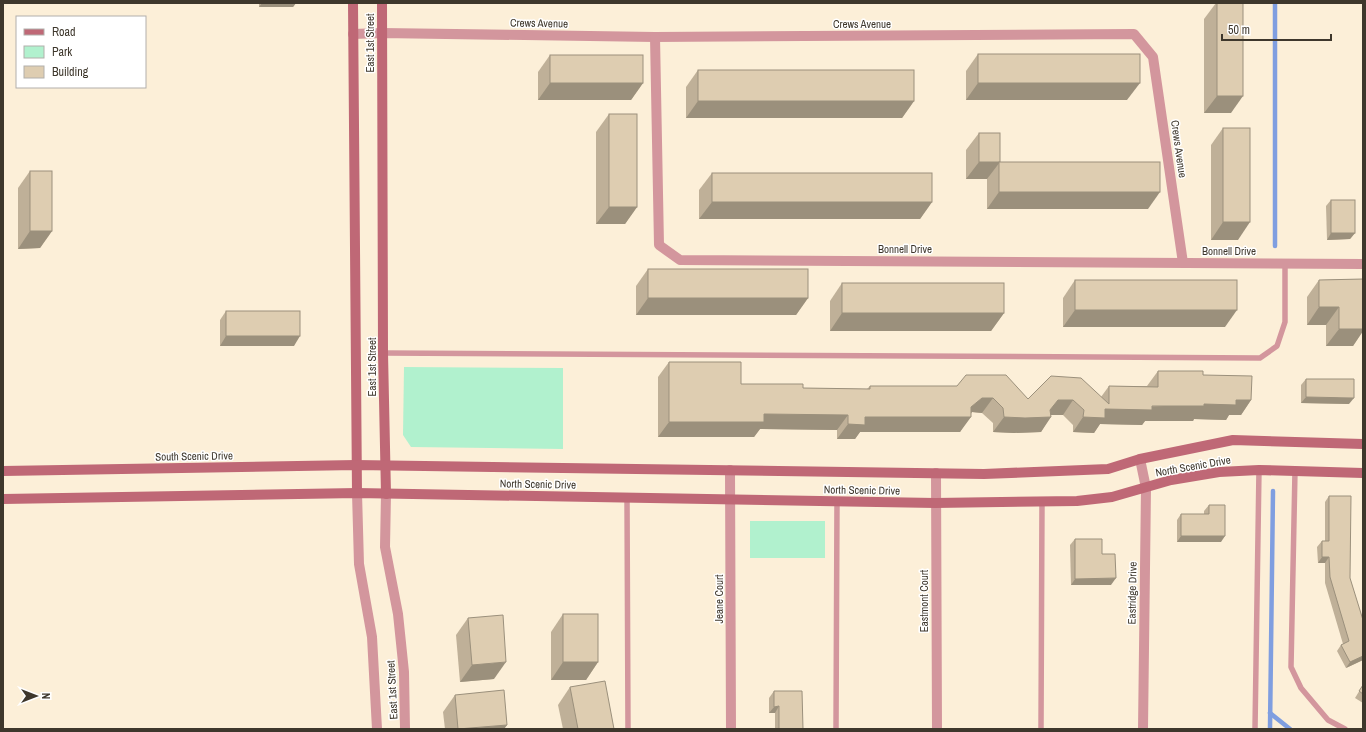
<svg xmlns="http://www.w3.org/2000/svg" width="1366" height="732" font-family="'Archivo Narrow',sans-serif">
<rect width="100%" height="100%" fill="#fcefd8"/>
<g fill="#b1f1ce">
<polygon points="404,367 563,368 563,449 411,447 403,435"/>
<rect x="750" y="521" width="75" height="37"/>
</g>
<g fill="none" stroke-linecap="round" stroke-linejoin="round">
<g stroke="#7f9ee0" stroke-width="4.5">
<polyline points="1275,3 1275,246"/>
<polyline points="1270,713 1290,729"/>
<polyline points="1270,729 1273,491"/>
</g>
<g stroke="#d3969d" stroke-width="5.5">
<polyline points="383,353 1260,358 1277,346 1285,322 1285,264"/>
<polyline points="1295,471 1291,667 1301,688 1328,720 1345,729"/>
<polyline points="627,498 628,729"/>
<polyline points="836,729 837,501"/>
<polyline points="1041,729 1042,502"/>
<polyline points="1255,729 1259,470"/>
</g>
<g stroke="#d3969d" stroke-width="10">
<polyline points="353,34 382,33 655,37 1134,34 1153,57 1183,263"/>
<polyline points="655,37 659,245 680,260 1363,264"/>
<polyline points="1140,459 1146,488 1143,729"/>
<polyline points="730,470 731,729"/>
<polyline points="936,473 937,729"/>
<polyline points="357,493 359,564 372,637 377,729"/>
<polyline points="386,494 385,547 398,614 404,672 405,729"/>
</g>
<g stroke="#bf6876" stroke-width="10">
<polyline points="353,3 357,493"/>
<polyline points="382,3 383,353 386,494"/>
<polyline points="3,471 356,465 984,474 1108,469 1140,459 1233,440 1363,444"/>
<polyline points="3,499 357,493 935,503 1077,501 1112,497 1171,480 1219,472 1259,470 1363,473"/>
</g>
</g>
<g fill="#bfb098">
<polygon points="259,3 296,3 293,7 259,7"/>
<polygon points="1216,3 1243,3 1231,113 1204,113 1204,19"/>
<polygon points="978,54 1127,100 966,100 966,71"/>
<polygon points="550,55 643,83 631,100 538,100 538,72"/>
<polygon points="698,70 914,101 902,118 686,118 686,87"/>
<polygon points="609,114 637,207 625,224 596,224 596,132"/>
<polygon points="1223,128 1238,240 1211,240 1211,145"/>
<polygon points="979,133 999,162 1148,209 987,209 987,179 966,179 966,150"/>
<polygon points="30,171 52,231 40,248 18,249 18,188"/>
<polygon points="712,173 932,202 920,219 699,219 699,190"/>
<polygon points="1331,200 1355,233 1350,239 1327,240 1326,206"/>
<polygon points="648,269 808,298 796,315 636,315 636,286"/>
<polygon points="1363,279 1363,331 1353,346 1326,346 1326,325 1307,325 1307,297 1319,280"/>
<polygon points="1075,280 1225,327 1063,327 1063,298"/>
<polygon points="842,283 1004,313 991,331 830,331 830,301"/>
<polygon points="226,311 294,346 220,346 220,320"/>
<polygon points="669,362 741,384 803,388 867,389 870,386 1028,399 1101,397 1109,386 1147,386 1158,371 1203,375 1251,400 1241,415 1229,415 1226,420 1194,419 1193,421 1145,421 1142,425 1100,424 1094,433 1073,432 1073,425 1063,415 1051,415 1041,432 1014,433 993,432 993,423 982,413 972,412 960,432 860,432 855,439 837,439 837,430 760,429 754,437 658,437 658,377"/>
<polygon points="1306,379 1349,404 1301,403 1301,385"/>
<polygon points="1329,496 1350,578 1363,660 1346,668 1337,651 1341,645 1343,644 1325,583 1325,563 1318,563 1317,547 1322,541 1325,541 1325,502"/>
<polygon points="1209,505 1221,542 1177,542 1177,520 1181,514 1204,514 1204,511"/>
<polygon points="1075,539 1102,554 1111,585 1071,585 1070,545"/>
<polygon points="563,614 598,662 586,680 551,680 551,632"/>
<polygon points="468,618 494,679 460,682 456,635"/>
<polygon points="1363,685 1363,703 1355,698"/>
<polygon points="570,687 614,729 563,729 558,705"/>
<polygon points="774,691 803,729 775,729 775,713 769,713 769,698"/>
<polygon points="455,695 507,725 504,729 445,729 443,712"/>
</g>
<g fill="#9b907c">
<polygon points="262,3 296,3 293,7 259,7"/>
<polygon points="550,83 643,83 631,100 538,100"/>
<polygon points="978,83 1140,83 1127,100 966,100"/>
<polygon points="1217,96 1243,96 1231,113 1204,113"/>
<polygon points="698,101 914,101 902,118 686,118"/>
<polygon points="979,162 1000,162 987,179 966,179"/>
<polygon points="999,192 1160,192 1148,209 987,209"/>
<polygon points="712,202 932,202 920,219 699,219"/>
<polygon points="609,207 637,207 625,224 596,224"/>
<polygon points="1223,222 1250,222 1238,240 1211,240"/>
<polygon points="30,231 52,231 40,248 18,249"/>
<polygon points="1331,233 1355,233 1350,239 1327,240"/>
<polygon points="648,298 808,298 796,315 636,315"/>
<polygon points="1319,307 1339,307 1326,325 1307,325"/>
<polygon points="1075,310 1237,310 1225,327 1063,327"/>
<polygon points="842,313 1004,313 991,331 830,331"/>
<polygon points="1339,329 1363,329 1363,331 1353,346 1326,346"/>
<polygon points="226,336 300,336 294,346 220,346"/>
<polygon points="1306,397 1354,398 1349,404 1301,403"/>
<polygon points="982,398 993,398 982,413 972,412 966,417 971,417 960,432 860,432 855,439 837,439 848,424 865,417 971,407"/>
<polygon points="1058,400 1073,400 1063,415 1047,415 1051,417 1041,432 1014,433 993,432 1004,417"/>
<polygon points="1236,400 1251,400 1241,415 1229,415 1226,420 1194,419 1193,421 1145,421 1142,425 1100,424 1094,433 1073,432 1083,417 1105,409 1204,404"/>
<polygon points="764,414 848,415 837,430 760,429 754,437 658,437 669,422"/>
<polygon points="1181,536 1225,536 1221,542 1177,542"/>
<polygon points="1322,557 1329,557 1325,563 1318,563"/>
<polygon points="1116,578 1111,585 1071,585 1075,579"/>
<polygon points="1363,656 1363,660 1346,668 1350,662"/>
<polygon points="506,662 494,679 460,682 472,665"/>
<polygon points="563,662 598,662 586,680 551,680"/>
<polygon points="779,706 775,713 769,713 774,707"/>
<polygon points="507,725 504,729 465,729"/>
</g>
<g fill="#decdb1" stroke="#9b907c">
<rect x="1217" y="3" width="26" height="93"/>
<rect x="978" y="54" width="162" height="29"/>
<rect x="550" y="55" width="93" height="28"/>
<rect x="698" y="70" width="216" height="31"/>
<rect x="609" y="114" width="28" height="93"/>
<rect x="1223" y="128" width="27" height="94"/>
<rect x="979" y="133" width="21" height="29"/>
<rect x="999" y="162" width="161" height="30"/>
<rect x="30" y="171" width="22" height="60"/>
<rect x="712" y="173" width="220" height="29"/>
<rect x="1331" y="200" width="24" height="33"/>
<rect x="648" y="269" width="160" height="29"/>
<polygon points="1363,279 1363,329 1339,329 1339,307 1319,307 1319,280"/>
<rect x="1075" y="280" width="162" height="30"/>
<rect x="842" y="283" width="162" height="30"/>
<rect x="226" y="311" width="74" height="25"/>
<polygon points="669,362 741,362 741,384 803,384 803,388 870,389 870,386 957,386 966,375 1006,375 1028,399 1051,376 1081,378 1109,404 1109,386 1158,387 1158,371 1203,371 1203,375 1252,376 1251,400 1236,400 1236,405 1204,404 1204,406 1152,406 1152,410 1105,409 1105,418 1083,417 1084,410 1073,400 1058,400 1050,410 1051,417 1025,418 1004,417 1003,408 993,398 982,398 971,407 971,417 865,417 865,425 848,424 848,415 764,414 764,422 669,422"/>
<polygon points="1306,379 1354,379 1354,398 1306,397"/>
<polygon points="1329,496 1351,496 1350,578 1363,620 1363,656 1350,662 1341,645 1349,641 1330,577 1329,557 1322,557 1322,541 1329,541"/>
<polygon points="1209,505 1225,505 1225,536 1181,536 1181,514 1209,514"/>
<polygon points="1075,539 1102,539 1102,554 1115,554 1116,578 1075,579"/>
<rect x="563" y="614" width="35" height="48"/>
<polygon points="503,615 506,662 472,665 468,618"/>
<polygon points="605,681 614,729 578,729 570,687"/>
<polygon points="1363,685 1363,694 1359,691"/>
<polygon points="504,690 507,725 458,729 455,695"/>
<polygon points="774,691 802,691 803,729 779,729 779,706 774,707"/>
</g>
<g text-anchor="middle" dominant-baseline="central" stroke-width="3" stroke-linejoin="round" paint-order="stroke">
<g font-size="11" fill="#3e372c" stroke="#fff">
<text transform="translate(539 23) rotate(1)">Crews Avenue</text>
<text x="862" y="24">Crews Avenue</text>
<text transform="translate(370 43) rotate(-90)">East 1st Street</text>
<text transform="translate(1179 149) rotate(82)">Crews Avenue</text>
<text x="905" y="249">Bonnell Drive</text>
<text x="1229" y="251">Bonnell Drive</text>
<text transform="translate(372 367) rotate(-90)">East 1st Street</text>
<text transform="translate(194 456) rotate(-1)">South Scenic Drive</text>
<text transform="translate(1193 466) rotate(-10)">North Scenic Drive</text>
<text transform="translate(538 484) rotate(1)">North Scenic Drive</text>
<text transform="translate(862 490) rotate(1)">North Scenic Drive</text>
<text transform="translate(1132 593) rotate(-89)">Eastridge Drive</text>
<text transform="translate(719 599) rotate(-90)">Jeane Court</text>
<text transform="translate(924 601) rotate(-90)">Eastmont Court</text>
<text transform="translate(392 690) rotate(-93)">East 1st Street</text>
</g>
</g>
<rect width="1366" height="732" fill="none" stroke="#3e372c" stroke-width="8"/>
<rect x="16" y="16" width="130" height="72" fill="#ffffff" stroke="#b2afab"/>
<rect x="24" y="29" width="20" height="6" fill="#bf6876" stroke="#b2afab"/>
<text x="52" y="36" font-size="12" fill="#3e372c">Road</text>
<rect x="24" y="46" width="20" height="12" fill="#b1f1ce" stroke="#b2afab"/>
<text x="52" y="56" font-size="12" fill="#3e372c">Park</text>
<rect x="24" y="66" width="20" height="12" fill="#decdb1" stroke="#b2afab"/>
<text x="52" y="76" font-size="12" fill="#3e372c">Building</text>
<g transform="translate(36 696) rotate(90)" stroke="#ffffff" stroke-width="3" paint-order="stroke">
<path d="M0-3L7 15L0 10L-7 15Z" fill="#3e372c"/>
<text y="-6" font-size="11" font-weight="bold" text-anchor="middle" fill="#3e372c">N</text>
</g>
<path d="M1222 34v6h109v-6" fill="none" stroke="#3e372c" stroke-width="2"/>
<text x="1228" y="34" font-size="12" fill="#3e372c" stroke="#ffffff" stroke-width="3" paint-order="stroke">50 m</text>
</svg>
